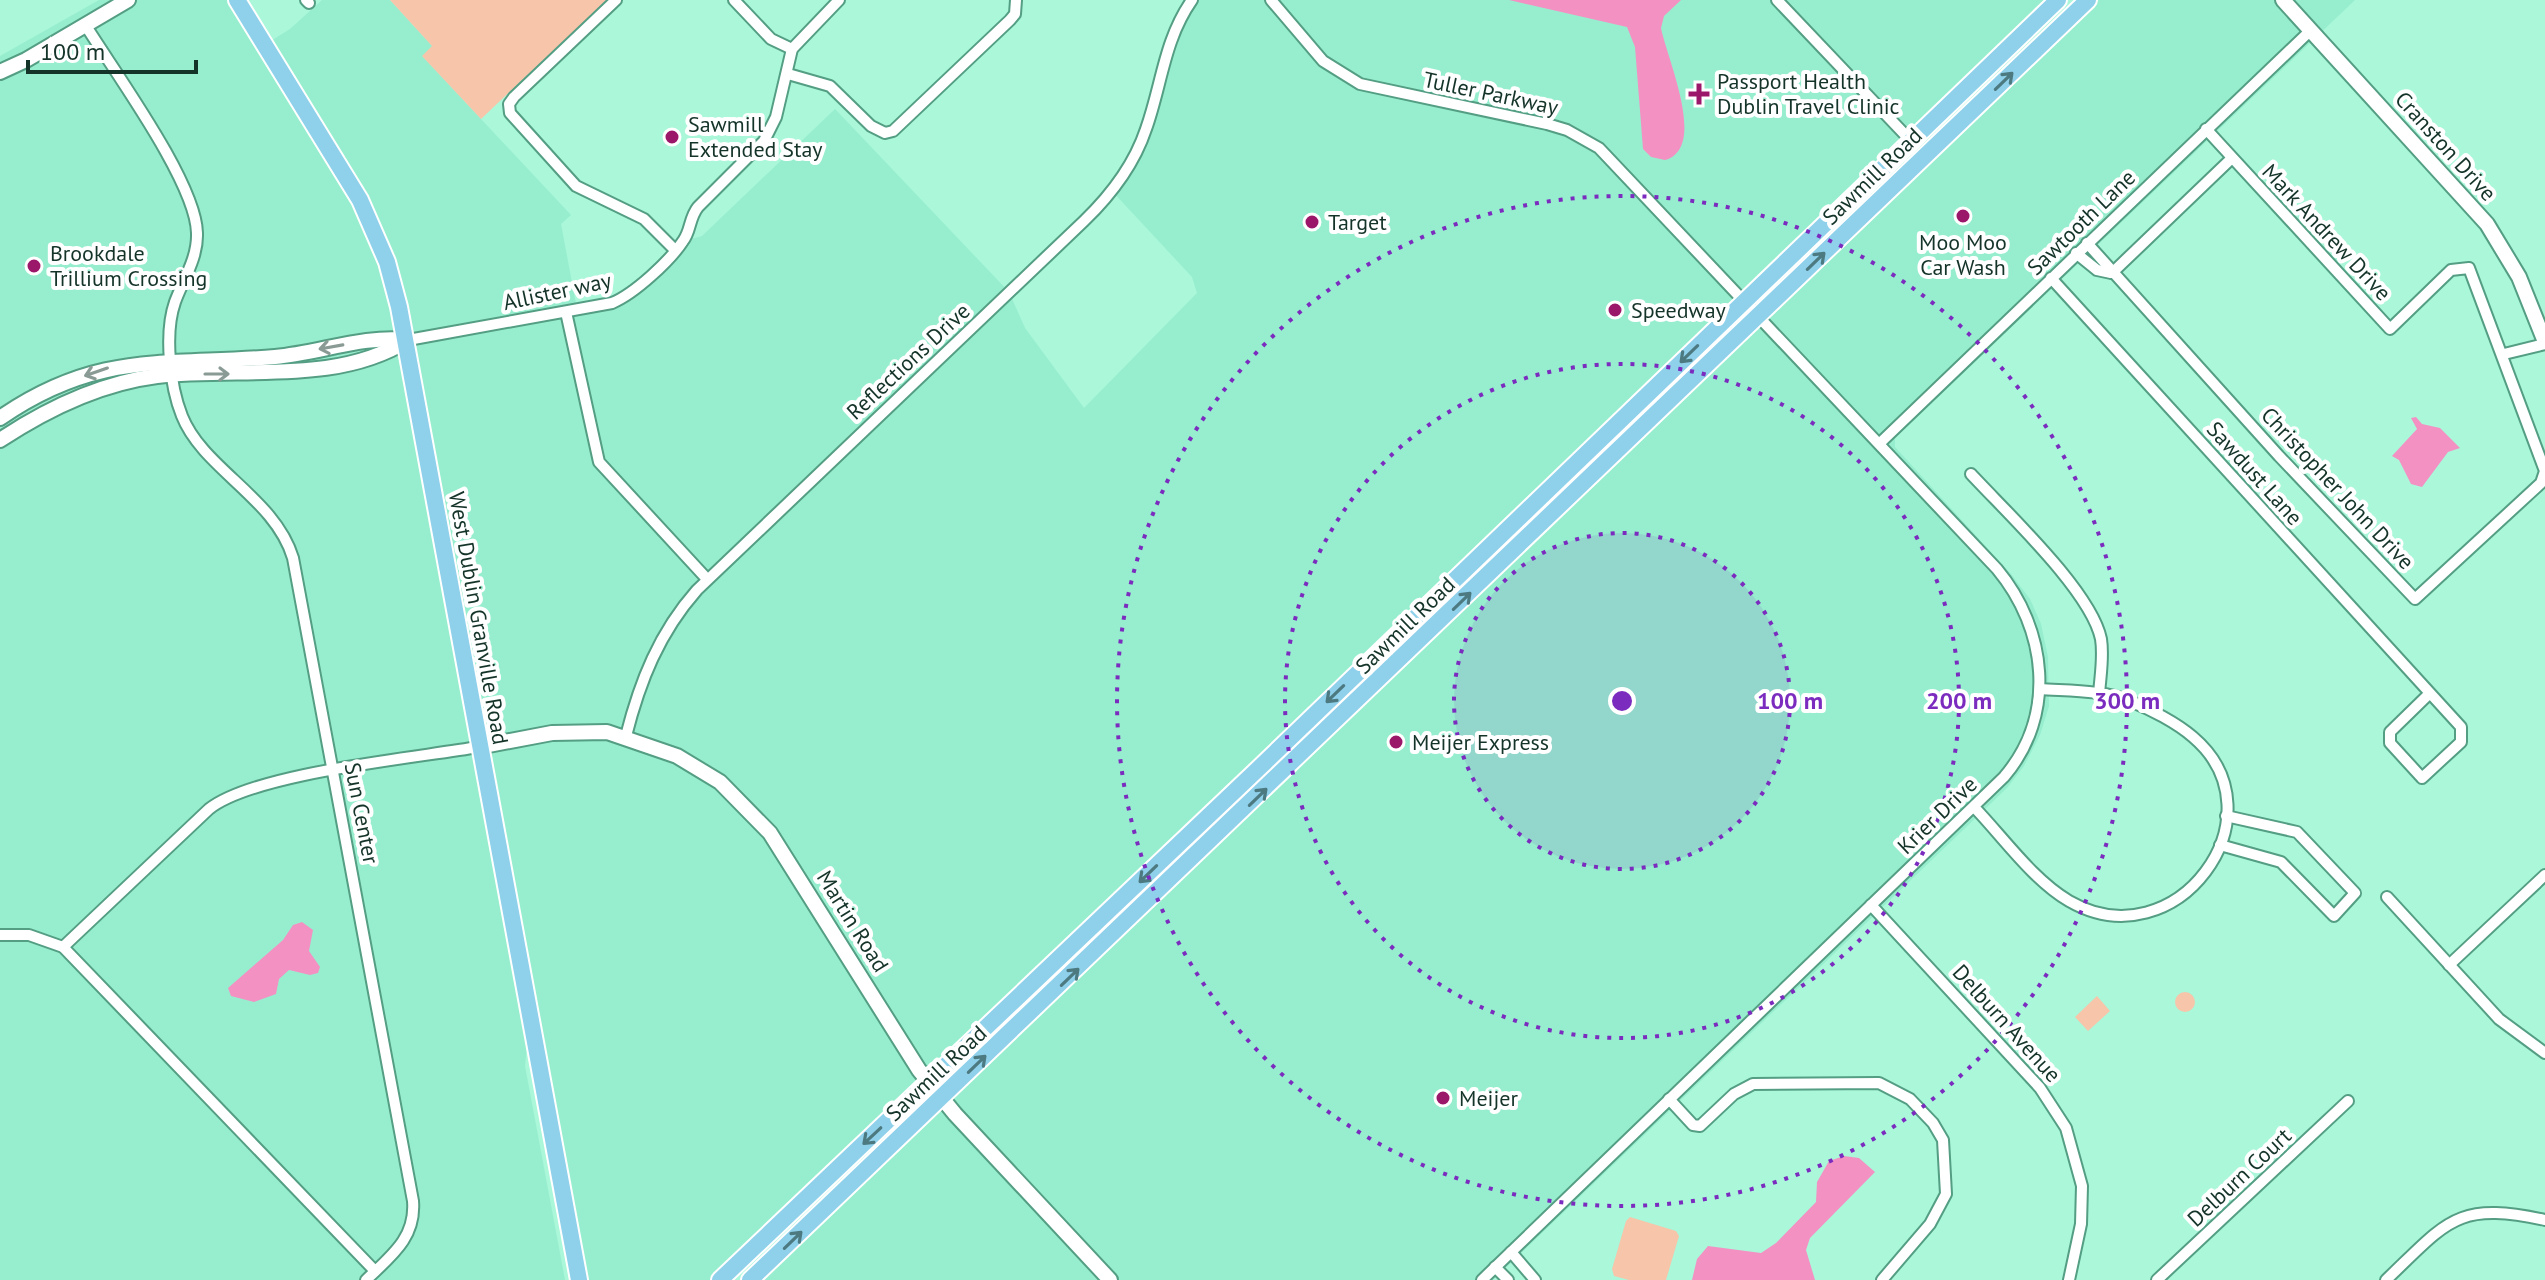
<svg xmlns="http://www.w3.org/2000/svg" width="2545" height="1280" font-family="'PT Sans',sans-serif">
<rect width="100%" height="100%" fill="#aaf7da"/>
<g fill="#97eece">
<polygon points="99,0 237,0 266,44 290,29 322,0 390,0 433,47 423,57 571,215 561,224 577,309 612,303 684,241 702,236 835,109 1009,292 1025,328 1084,408 1197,293 1192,277 1112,191 1132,161 1164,59 1192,0 1777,0 1911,141 720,1280 579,1280 529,1029 525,1066 565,1280 0,1280 0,56"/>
<polygon points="1784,0 2050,0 1912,133"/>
<polygon points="2099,0 2355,0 1895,438 1895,447 2011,574 2030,599 2041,624 2048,657 2049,706 2040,735 2024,766 2007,788 1493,1280 762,1280"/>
</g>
<g fill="#f7c5aa">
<polygon points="390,0 607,0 481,119 422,56 432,46"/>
<circle cx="2185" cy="1002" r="10"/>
<polygon points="2097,996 2110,1011 2088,1031 2075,1017"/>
<polygon points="1630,1217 1676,1231 1679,1236 1666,1280 1629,1280 1614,1276 1612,1269 1626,1221"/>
</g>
<g fill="#f391c3">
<path d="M1509 0H1681L1664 16 1661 28C1667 59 1708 148 1665 160L1651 157 1643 149 1635 47 1627 27Z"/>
<polygon points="2416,417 2422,424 2440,428 2460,448 2448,452 2422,487 2411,484 2399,460 2392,456 2417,429 2411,418"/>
<polygon points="302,922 313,930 309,951 320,967 318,973 310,975 289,970 279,979 276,994 254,1002 231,996 228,988 283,940 293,925"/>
<polygon points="1844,1156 1859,1158 1875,1172 1810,1238 1806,1250 1815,1280 1692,1280 1697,1259 1708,1246 1761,1253 1776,1243 1816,1202 1817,1182 1829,1161"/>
</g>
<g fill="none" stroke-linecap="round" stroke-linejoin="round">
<g stroke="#549e84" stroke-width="14">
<g id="street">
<polyline points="306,0 309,3"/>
<polyline points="616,0 514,97 509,104 510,113 576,186 644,219 675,250"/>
<polyline points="734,0 771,39 792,49"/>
<path d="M1271 0 1323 61 1360 84 1547 124 1567 130 1599 148 1997 569C2047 629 2057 715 2004 777L1482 1280"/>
<polyline points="1777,0 1911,141"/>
<path d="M86 26C116 74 196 183 197 233 198 258 183 280 175 302 164 333 170 386 182 416 203 469 275 498 293 558L413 1201C416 1238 391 1256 366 1280"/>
<polyline points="788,74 830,86 871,126 885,133 893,131 1010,20 1015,14 1016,0"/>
<polyline points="2087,243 2279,456 2415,599 2541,483 2545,471 2469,268 2451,270 2390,329 2206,129"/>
<polyline points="2076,253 2097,270 2111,273"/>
<polyline points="2112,273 2232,158"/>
<polyline points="2051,278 2461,727 2461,742 2422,778 2390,743 2390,732 2429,694"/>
<polyline points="566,312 599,462 707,579"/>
<path d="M408 340 612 303C634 294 670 261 683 241 691 231 689 218 698 207L764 141 776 117 792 49 839 0"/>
<polyline points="2504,354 2545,344"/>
<polyline points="1880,443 2311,30"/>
<path d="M1971 474C2006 512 2091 591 2101 639 2104 658 2100 677 2099 695"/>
<path d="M626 736C640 681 659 633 697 590L1084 221C1111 195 1134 165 1146 129 1162 84 1164 40 1192 0"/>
<path d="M1974 807C2003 837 2032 879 2069 901 2176 963 2285 815 2193 737 2177 723 2150 709 2130 701 2104 690 2068 691 2040 689"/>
<polyline points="2220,845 2281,862 2334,916 2355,893 2297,832 2226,816"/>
<polyline points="2387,897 2499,1019 2545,1053"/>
<polyline points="1871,905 2040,1088 2066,1128 2082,1186 2081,1224 2069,1280"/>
<polyline points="0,935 29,935 63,947 375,1271"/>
<path d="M63 947 209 809C254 773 415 758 478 747"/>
<polyline points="2449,965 2545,875"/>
<polyline points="1669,1099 1693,1125 1700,1126 1734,1094 1753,1084 1879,1083 1910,1099 1933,1123 1943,1140 1946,1194 1930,1224 1882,1280"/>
<polyline points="1511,1252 1535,1280"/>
<polyline points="1495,1267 1508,1280"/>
<polyline points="2157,1280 2348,1101"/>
<path d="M2386 1280C2448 1221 2456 1201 2545 1220"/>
</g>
</g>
<g stroke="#549e84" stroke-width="18">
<g id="secondary">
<polyline points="2283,0 2487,224 2519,277 2545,342"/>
<polyline points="0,72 26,60 128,0"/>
<path d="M0 418C98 350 167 366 275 357 320 353 363 335 408 340"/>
<path d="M0 440C47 409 101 383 157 376 239 366 335 386 408 340"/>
<polyline points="478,747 552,733 607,732 677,756 720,782 770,833 919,1070 955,1114 1110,1280"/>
</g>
</g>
<g stroke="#fff" stroke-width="20">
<g id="primary">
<polyline points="237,0 360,200 387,262 399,307 579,1280"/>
<polyline points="720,1280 1258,769 2058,0"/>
<polyline points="750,1280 2088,0"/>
</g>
</g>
<use href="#street" stroke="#fff" stroke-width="10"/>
<use href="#secondary" stroke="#fff" stroke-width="14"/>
<use href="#primary" stroke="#8fd0eb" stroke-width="16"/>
</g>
<defs><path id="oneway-shaft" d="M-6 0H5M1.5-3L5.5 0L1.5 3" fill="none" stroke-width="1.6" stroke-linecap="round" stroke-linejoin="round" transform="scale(2)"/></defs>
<g stroke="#4c7a80">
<use href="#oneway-shaft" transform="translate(2004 81) rotate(-44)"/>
<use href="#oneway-shaft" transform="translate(1816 261) rotate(-44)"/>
<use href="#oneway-shaft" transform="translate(1689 354) rotate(136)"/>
<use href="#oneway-shaft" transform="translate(1462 601) rotate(-44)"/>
<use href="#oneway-shaft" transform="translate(1335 694) rotate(136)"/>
<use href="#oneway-shaft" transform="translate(1258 797) rotate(-44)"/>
<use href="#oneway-shaft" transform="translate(1148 874) rotate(136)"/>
<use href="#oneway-shaft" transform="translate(1070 977) rotate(-44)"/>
<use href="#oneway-shaft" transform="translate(977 1064) rotate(-44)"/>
<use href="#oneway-shaft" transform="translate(872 1136) rotate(137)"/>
<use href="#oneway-shaft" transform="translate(793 1240) rotate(-44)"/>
</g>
<g stroke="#8a9a94">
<use href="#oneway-shaft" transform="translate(331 347) rotate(170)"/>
<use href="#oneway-shaft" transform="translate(96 372) rotate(161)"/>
<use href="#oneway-shaft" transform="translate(217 374)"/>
</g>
<circle cx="1622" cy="701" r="168" fill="#7b2cbf" fill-opacity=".12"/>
<g fill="none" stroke="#7b2cbf" stroke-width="4" stroke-dasharray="4 8">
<circle cx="1622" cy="701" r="168"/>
<circle cx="1622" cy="701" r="337"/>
<circle cx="1622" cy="701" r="505"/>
</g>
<g fill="#9b176a" stroke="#fff" stroke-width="3">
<path d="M1695 82h8v8h8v8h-8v8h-8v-8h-8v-8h8z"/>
<circle cx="672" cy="137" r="8"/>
<circle cx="1963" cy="216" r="8"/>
<circle cx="1312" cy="222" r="8"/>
<circle cx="34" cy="266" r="8"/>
<circle cx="1615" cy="310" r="8"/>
<circle cx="1396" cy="742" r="8"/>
<circle cx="1443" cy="1098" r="8"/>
</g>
<g text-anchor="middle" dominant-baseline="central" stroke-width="8" stroke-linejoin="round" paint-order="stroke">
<g font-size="22" fill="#153429" stroke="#fff" text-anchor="start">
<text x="1717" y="81">Passport Health<tspan x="1717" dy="25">Dublin Travel Clinic</tspan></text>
<text x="688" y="124">Sawmill<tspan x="688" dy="25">Extended Stay</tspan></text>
<text x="1328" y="222">Target</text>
<text x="1963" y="242" text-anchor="middle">Moo Moo<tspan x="1963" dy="25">Car Wash</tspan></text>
<text x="50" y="253">Brookdale<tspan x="50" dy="25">Trillium Crossing</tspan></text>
<text x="1631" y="310">Speedway</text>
<text x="1412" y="742">Meijer Express</text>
<text x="1459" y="1098">Meijer</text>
</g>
<g font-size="22" fill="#153429" stroke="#fff">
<text transform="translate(1491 93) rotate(12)">Tuller Parkway</text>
<text transform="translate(2446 146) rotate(48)">Cranston Drive</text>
<text transform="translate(1872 176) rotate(-44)">Sawmill Road</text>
<text transform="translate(2081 222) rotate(-44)">Sawtooth Lane</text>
<text transform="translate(2327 232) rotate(47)">Mark Andrew Drive</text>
<text transform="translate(557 291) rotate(-12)">Allister way</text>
<text transform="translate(908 361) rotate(-43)">Reflections Drive</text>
<text transform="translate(2255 473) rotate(48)">Sawdust Lane</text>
<text transform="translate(2338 488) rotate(47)">Christopher John Drive</text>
<text transform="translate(479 618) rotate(80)">West Dublin Granville Road</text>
<text transform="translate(1405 625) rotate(-44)">Sawmill Road</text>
<text transform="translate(362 813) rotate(79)">Sun Center</text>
<text transform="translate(1937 815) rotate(-44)">Krier Drive</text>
<text transform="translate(853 921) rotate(58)">Martin Road</text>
<text transform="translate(2007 1023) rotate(48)">Delburn Avenue</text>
<text transform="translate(936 1073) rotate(-43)">Sawmill Road</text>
<text transform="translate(2239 1177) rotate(-43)">Delburn Court</text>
</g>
</g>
<circle cx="1622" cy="701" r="12" fill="#7b2cbf" stroke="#fff" stroke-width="4"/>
<g font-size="24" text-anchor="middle" font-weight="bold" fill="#7b2cbf" stroke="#fff" stroke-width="8" stroke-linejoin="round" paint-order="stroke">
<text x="1790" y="709">100 m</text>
<text x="1959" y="709">200 m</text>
<text x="2127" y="709">300 m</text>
</g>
<path d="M28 60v12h168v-12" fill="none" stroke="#153429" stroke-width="4"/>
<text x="40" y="60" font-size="24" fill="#153429" stroke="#ffffff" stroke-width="6" paint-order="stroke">100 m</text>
</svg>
